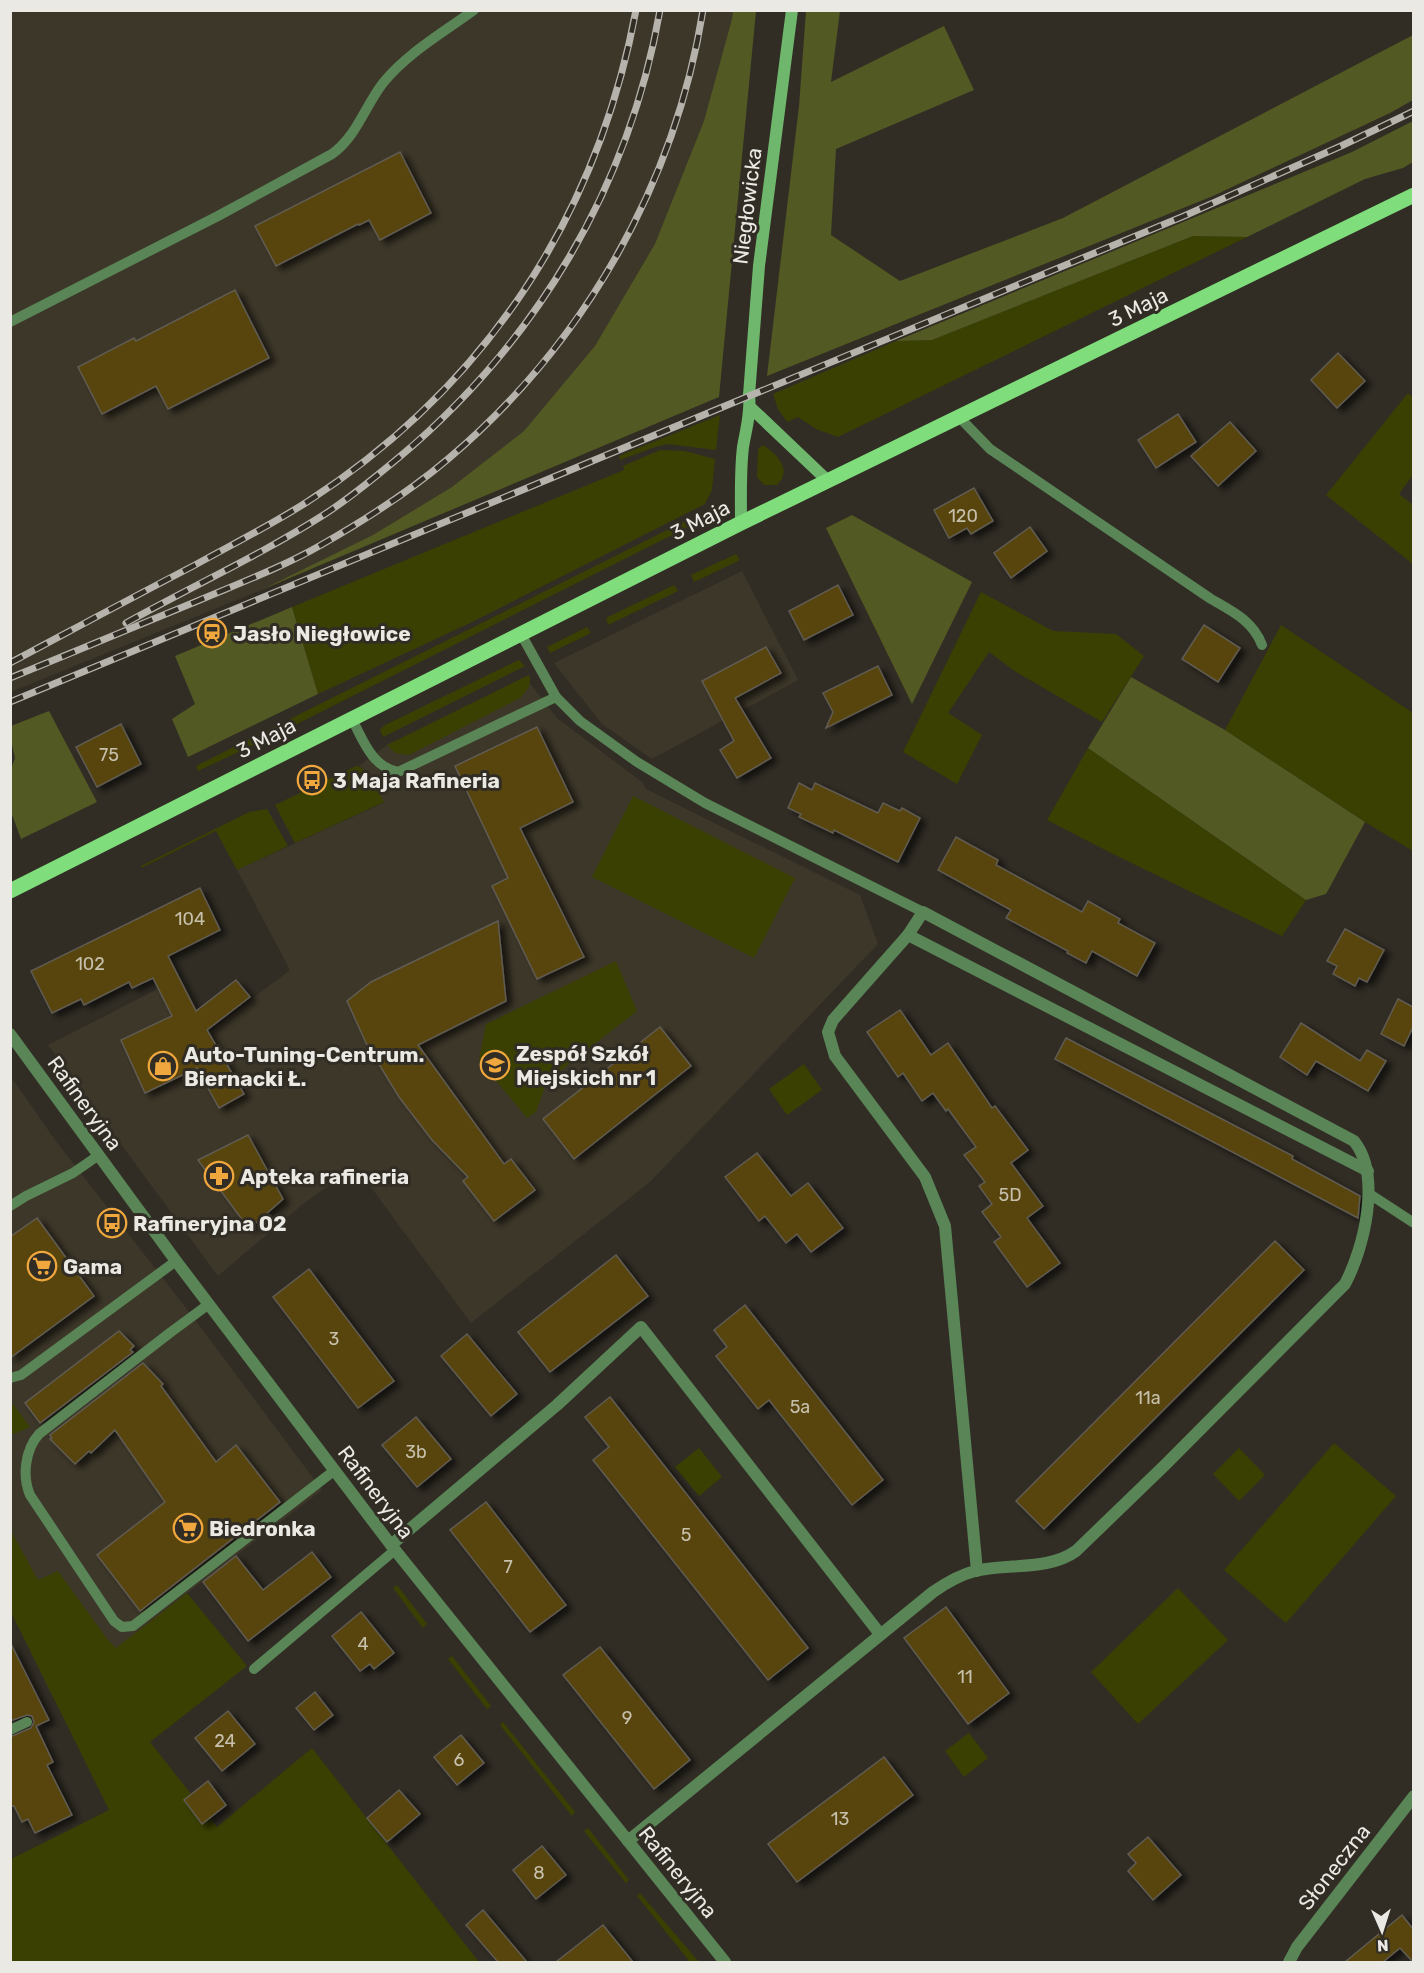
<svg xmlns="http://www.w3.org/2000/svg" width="1424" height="1973" font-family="Rubik,sans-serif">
<defs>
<filter id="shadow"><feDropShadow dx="6" dy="4" stdDeviation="3" flood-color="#0009"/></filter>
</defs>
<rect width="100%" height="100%" fill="#312d25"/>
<g fill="#3d3729">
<polygon points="11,11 735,11 706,121 657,245 596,347 525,432 453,488 374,536 259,591 11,692"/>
<polygon points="742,571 798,680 652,759 602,724 554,663"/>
<polygon points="525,677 557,718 642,782 646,789 860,895 878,944 650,1182 471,1323 356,1167 304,1203 218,1276 48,1045 181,977 209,1032 290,970 237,870 383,803 369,772 359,766 387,745"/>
<polygon points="10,1075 55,1140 190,1313 322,1490 187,1593 53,1698 11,1612"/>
</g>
<g fill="#3a4002">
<polygon points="1193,236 1247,237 838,437 816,429 798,417 787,422 778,409 773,394 896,341 932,340"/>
<polygon points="1408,393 1413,398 1413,475 1399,494 1413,505 1413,564 1326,495"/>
<polygon points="720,415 716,450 668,444 655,447 620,460 619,457 621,455"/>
<path d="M763 445C777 454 793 470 777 485H764L757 477 758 449Z"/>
<polygon points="660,450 685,451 715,459 712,490 705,504 470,623 318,694 292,607 624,470 623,466"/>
<polygon points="713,507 702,520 694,524 283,731 198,771 196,766"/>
<polygon points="736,554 740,560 694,582 691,575"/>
<polygon points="674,585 678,591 608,625 606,618"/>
<polygon points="981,592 1053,631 1116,634 1144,656 1102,722 1016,672 989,652 948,713 982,735 957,784 903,752"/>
<polygon points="1281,625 1413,713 1413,851 1365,822 1225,730"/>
<polygon points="587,627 591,633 550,653 547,647"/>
<polygon points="519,660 525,666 383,737 380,730 385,725"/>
<path d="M529 675C533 685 526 691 520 698L409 755 395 753 387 745Z"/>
<polygon points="1088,748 1306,900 1282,936 1113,854 1047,820"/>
<path d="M356 766C372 769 377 789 384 802L295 843 275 805Z"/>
<polygon points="633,796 795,878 754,958 592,877"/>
<polygon points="267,809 288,846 237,870 216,831 141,868 141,866 249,812"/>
<polygon points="616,961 637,1011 547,1081 536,1112 527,1118 479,1060 486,1024"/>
<polygon points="804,1064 822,1090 787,1115 769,1089"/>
<polygon points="13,1404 30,1427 14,1434 10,1432 11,1407"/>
<polygon points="1334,1443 1396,1496 1286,1623 1224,1570"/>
<polygon points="699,1448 722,1477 699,1496 675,1467"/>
<polygon points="1239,1448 1265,1475 1239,1501 1213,1474"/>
<polygon points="10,1529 38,1580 58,1571 108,1640 116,1648 187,1593 247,1666 150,1742 217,1827 312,1748 479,1962 11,1962 11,1859 109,1810 11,1612"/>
<polygon points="397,1585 427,1624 423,1628 393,1588"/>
<polygon points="1178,1588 1228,1640 1138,1724 1091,1672"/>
<polygon points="452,1656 491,1706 487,1709 448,1659"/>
<polygon points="503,1722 575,1812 572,1816 500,1725"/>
<polygon points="969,1733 988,1758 964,1777 945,1751"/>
<polygon points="588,1828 629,1880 626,1883 584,1831"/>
<polygon points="640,1893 699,1962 690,1962 637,1896"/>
</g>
<g fill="#525922">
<polygon points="733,11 756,11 719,397 259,591 373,535 452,487 524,431 595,346 655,244 704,121 732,19"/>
<polygon points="806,11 840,11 831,82 944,26 974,90 836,149 831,235 900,281 1063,218 1413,35 1413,100 1390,113 1213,196 767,376 799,106"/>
<polygon points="1413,121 1413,162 1403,168 1365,179 1247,237 1193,236 932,340 896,341 1352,152"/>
<polygon points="852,515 972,582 912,704 826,528"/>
<polygon points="292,607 318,694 188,757 172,719 195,704 175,656"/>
<polygon points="1131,677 1225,730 1365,822 1326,894 1306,900 1088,748"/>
<polygon points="49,711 97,802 21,839 11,812 11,769 15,758 11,740 11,726"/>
</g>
<g fill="#594408" stroke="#605c53" stroke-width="1.5" filter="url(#shadow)">
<polygon points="400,152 431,213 380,240 369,220 359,225 358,224 276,266 255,226"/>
<polygon points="235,290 269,358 168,409 156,386 102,414 78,367 134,338 136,341"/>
<polygon points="1338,353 1365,381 1337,408 1311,380"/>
<polygon points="1178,414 1196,442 1156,468 1138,440"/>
<polygon points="1230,422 1256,451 1218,486 1191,456"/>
<polygon points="974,488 993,521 971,534 967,528 949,538 934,510"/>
<polygon points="1030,527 1047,551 1011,578 994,553"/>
<polygon points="838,585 853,615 804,640 789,611"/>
<polygon points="1204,625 1240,648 1218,682 1182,659"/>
<polygon points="766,647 781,673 735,698 771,758 737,778 720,750 734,741 702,681"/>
<polygon points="878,666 892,695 826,728 833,712 823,693"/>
<polygon points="121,724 141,764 97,787 76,747"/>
<polygon points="537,727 573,802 520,828 584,957 537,979 492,886 508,878 455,766"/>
<polygon points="799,783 812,790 815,783 878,813 883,803 900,811 902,808 920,818 898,862 834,830 833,833 799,817 801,814 788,808"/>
<polygon points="956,837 998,860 996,865 1082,912 1088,901 1120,919 1118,923 1155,943 1137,976 1092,951 1086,963 1067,953 1068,951 1006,918 1011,910 938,870"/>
<polygon points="200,888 220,930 168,956 196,1011 236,980 250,997 207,1030 244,1094 219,1108 197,1068 145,1093 121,1040 172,1016 153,978 132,988 129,982 84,1005 81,999 52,1013 31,971"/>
<polygon points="498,921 506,1001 418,1045 504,1164 511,1159 535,1190 494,1221 463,1181 468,1177 432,1140 399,1097 366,1043 347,1001 371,982"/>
<polygon points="1345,929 1384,950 1367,982 1359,978 1355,986 1333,974 1337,966 1327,961"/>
<polygon points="1398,999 1413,1007 1413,1027 1404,1046 1381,1034"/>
<polygon points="900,1010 931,1055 948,1043 992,1108 995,1106 1028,1150 1011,1163 1043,1206 1027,1218 1060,1263 1027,1287 994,1242 1001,1237 982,1212 992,1204 979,1186 985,1182 964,1155 976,1147 948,1109 946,1111 933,1093 922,1101 903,1073 898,1077 867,1032"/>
<polygon points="1301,1023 1360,1061 1367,1050 1386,1061 1368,1091 1316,1061 1307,1075 1280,1057"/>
<polygon points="660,1027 691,1066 574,1159 543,1119"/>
<polygon points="1066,1038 1293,1156 1292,1159 1360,1196 1358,1218 1055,1059"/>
<polygon points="248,1135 283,1199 249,1229 198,1160"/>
<polygon points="757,1153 791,1196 808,1183 843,1228 811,1252 797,1234 786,1243 765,1216 759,1221 725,1177"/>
<polygon points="37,1218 94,1296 10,1358 10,1237"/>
<polygon points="1275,1241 1304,1270 1044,1529 1016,1501"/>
<polygon points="616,1255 648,1296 550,1372 518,1332"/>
<polygon points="309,1269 394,1381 358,1408 273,1297"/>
<polygon points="745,1305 883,1480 852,1505 769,1400 758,1409 716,1356 727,1347 714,1330"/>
<polygon points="119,1331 134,1346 130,1350 133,1352 40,1423 25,1403"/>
<polygon points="467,1334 517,1394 491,1416 441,1356"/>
<polygon points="143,1363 163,1384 161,1386 216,1462 236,1445 280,1502 140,1611 97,1555 165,1502 115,1430 91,1453 89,1451 75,1464 50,1439 52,1438 50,1435"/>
<polygon points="610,1397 808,1648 768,1680 593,1460 609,1447 585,1417"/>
<polygon points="416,1417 451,1459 417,1487 382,1445"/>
<polygon points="486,1502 566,1605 530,1632 450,1530"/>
<polygon points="312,1552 331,1577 248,1641 203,1582 236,1556 263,1590"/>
<polygon points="946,1607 1009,1693 968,1724 904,1638"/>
<polygon points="361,1612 394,1653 374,1669 370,1664 360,1671 332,1636"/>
<polygon points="10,1642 49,1720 36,1726 53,1762 47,1765 72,1815 35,1833 28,1819 22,1822 14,1806 10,1806 10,1737 31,1728 34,1722 32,1716 27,1715 10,1721"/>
<polygon points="600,1647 690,1760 654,1789 563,1675"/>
<polygon points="315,1692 333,1715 314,1730 296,1708"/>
<polygon points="228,1711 255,1744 222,1771 195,1738"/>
<polygon points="461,1735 484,1763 457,1785 434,1757"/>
<polygon points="884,1757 913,1795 797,1882 768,1844"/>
<polygon points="208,1781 226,1805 202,1824 184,1800"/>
<polygon points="399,1790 420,1814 387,1842 367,1818"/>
<polygon points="1148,1837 1181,1875 1153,1900 1128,1871 1136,1863 1128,1854"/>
<polygon points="542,1846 566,1875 536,1899 513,1870"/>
<polygon points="483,1910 527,1962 498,1962 466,1925"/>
<polygon points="1402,1915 1413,1929 1413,1962 1400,1948 1383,1962 1345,1962"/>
<polygon points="603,1925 633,1962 556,1962"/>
</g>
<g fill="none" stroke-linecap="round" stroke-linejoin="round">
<g stroke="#598557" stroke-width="10">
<path d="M10 322 218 216 332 154C357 136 365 106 383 83 407 53 444 32 474 10"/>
<path d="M960 418 990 449 1211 599C1232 611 1253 621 1262 645"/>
<polyline points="521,634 556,697 580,721 637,762 705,803 923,912"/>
<path d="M352 719C363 740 372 767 398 772L556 697"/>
<polyline points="1368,1193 1414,1223"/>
<polyline points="10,1206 26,1196 73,1173 99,1155"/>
<path d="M209 1304 171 1332 39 1434C25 1450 22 1476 30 1495L114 1621 122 1627 133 1626 335 1470"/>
<polyline points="10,1378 21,1375 176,1261"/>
<polyline points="254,1669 395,1550"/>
<polyline points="10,1730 27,1722"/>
</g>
<g stroke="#598557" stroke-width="12">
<polyline points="908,935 1368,1171"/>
<polyline points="10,1034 176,1261 391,1545 725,1962"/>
<polyline points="391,1545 557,1405 641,1327 880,1634"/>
<path d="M628 1841 933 1592C946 1583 959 1575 975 1571 1008 1563 1048 1571 1076 1551L1165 1465 1345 1284C1364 1248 1382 1176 1354 1141L923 912 908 935 833 1020 828 1032 835 1056 925 1177 945 1226 977 1571"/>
<polyline points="1289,1962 1297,1947 1414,1796"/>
</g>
<g stroke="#6fb76c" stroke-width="12">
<polyline points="750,407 828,481"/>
<path d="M741 523C741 498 740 472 743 447 746 429 751 413 749 395L759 266 792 10"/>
</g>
<polyline stroke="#7fdd7c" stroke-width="15" points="10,891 741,523 1414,195"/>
<g stroke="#b6b3ad" stroke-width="7">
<g id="rail">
<path d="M126 623C192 586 261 555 325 514 350 498 374 478 397 459 535 344 629 188 660 10"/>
<path d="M10 663C72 630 133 597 195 565 233 544 271 525 307 502 485 387 597 218 636 10"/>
<path d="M10 678C72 653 133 627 195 602 237 584 281 568 321 545 365 520 409 492 448 459 583 345 675 185 703 10"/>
<polyline points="10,702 1184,216 1341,146 1414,111"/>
</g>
</g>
<use href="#rail" stroke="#312d25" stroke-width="4.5" stroke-dasharray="14" stroke-linecap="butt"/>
</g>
<defs>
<g id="station-ring" transform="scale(1.5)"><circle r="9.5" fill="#312d25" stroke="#efa73e" stroke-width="1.5"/><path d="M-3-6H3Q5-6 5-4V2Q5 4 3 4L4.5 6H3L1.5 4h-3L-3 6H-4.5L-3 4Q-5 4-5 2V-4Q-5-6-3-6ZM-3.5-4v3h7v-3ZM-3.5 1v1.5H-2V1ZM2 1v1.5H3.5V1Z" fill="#efa73e"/></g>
<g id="bus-ring" transform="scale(1.5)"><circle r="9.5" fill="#312d25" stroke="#efa73e" stroke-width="1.5"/><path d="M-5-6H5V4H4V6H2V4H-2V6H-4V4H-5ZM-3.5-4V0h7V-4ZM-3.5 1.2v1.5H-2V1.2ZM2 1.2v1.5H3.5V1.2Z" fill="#efa73e"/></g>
<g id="school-ring" transform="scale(1.5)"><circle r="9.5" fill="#312d25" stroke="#efa73e" stroke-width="1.5"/><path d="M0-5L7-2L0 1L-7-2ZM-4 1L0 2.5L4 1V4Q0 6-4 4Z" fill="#efa73e"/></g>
<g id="shop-ring" transform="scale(1.5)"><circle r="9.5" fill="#312d25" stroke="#efa73e" stroke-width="1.5"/><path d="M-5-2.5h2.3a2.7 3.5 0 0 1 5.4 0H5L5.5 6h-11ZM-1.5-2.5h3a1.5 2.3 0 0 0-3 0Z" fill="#efa73e"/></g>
<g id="pharmacy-ring" transform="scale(1.5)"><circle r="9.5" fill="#312d25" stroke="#efa73e" stroke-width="1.5"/><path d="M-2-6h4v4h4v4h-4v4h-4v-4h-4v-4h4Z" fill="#efa73e"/></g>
<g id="supermarket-ring" transform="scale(1.5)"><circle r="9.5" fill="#312d25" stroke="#efa73e" stroke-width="1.5"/><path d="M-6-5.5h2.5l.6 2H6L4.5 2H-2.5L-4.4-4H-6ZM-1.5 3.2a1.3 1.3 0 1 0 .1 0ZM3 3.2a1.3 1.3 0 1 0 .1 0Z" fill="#efa73e"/></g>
</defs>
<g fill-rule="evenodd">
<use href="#station-ring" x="212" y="633"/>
<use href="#bus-ring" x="312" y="780"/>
<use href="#school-ring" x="495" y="1065"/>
<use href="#shop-ring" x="163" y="1066"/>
<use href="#pharmacy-ring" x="219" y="1176"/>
<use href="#bus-ring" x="112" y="1223"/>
<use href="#supermarket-ring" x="42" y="1266"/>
<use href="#supermarket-ring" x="188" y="1528"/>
</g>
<g text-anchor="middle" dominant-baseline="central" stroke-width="6" stroke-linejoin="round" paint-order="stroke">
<g font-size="18" fill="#c6c0ac">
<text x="963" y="516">120</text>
<text x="109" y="755">75</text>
<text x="190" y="919">104</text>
<text x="90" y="964">102</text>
<text x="1010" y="1195">5D</text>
<text x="334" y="1339">3</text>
<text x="1148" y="1398">11a</text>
<text x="800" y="1407">5a</text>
<text x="416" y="1452">3b</text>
<text x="686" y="1535">5</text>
<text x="508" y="1567">7</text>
<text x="363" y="1644">4</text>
<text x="965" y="1677">11</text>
<text x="627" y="1718">9</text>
<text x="225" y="1741">24</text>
<text x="459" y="1760">6</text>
<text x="840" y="1819">13</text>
<text x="539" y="1873">8</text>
</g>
<g font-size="21" fill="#ebe9e3" stroke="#312d25">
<text transform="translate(747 206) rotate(-83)">Niegłowicka</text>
<text transform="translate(1138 307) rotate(-26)">3 Maja</text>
<text transform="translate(700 520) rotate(-27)">3 Maja</text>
<text transform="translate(266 738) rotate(-27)">3 Maja</text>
<text transform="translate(85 1103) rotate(54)">Rafineryjna</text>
<text transform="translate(376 1492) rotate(53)">Rafineryjna</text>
<text transform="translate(1334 1867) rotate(-52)">Słoneczna</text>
<text transform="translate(678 1872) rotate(51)">Rafineryjna</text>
</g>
<g font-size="21" font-weight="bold" fill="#ebe9e3" stroke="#312d25" text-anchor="start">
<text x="233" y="633">Jasło Niegłowice</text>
<text x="333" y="780">3 Maja Rafineria</text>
<text x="516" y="1053">Zespół Szkół<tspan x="516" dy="24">Miejskich nr 1</tspan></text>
<text x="184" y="1054">Auto-Tuning-Centrum.<tspan x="184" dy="24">Biernacki Ł.</tspan></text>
<text x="240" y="1176">Apteka rafineria</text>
<text x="133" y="1223">Rafineryjna 02</text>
<text x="63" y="1266">Gama</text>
<text x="209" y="1528">Biedronka</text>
</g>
</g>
<rect width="1424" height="1973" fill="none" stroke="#ebe9e3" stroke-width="24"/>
<g transform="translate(1382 1931) rotate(177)" stroke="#312d25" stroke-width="4.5" paint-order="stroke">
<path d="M0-4.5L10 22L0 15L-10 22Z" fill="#ebe9e3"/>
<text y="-9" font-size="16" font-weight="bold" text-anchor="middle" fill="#ebe9e3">N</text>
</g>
</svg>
